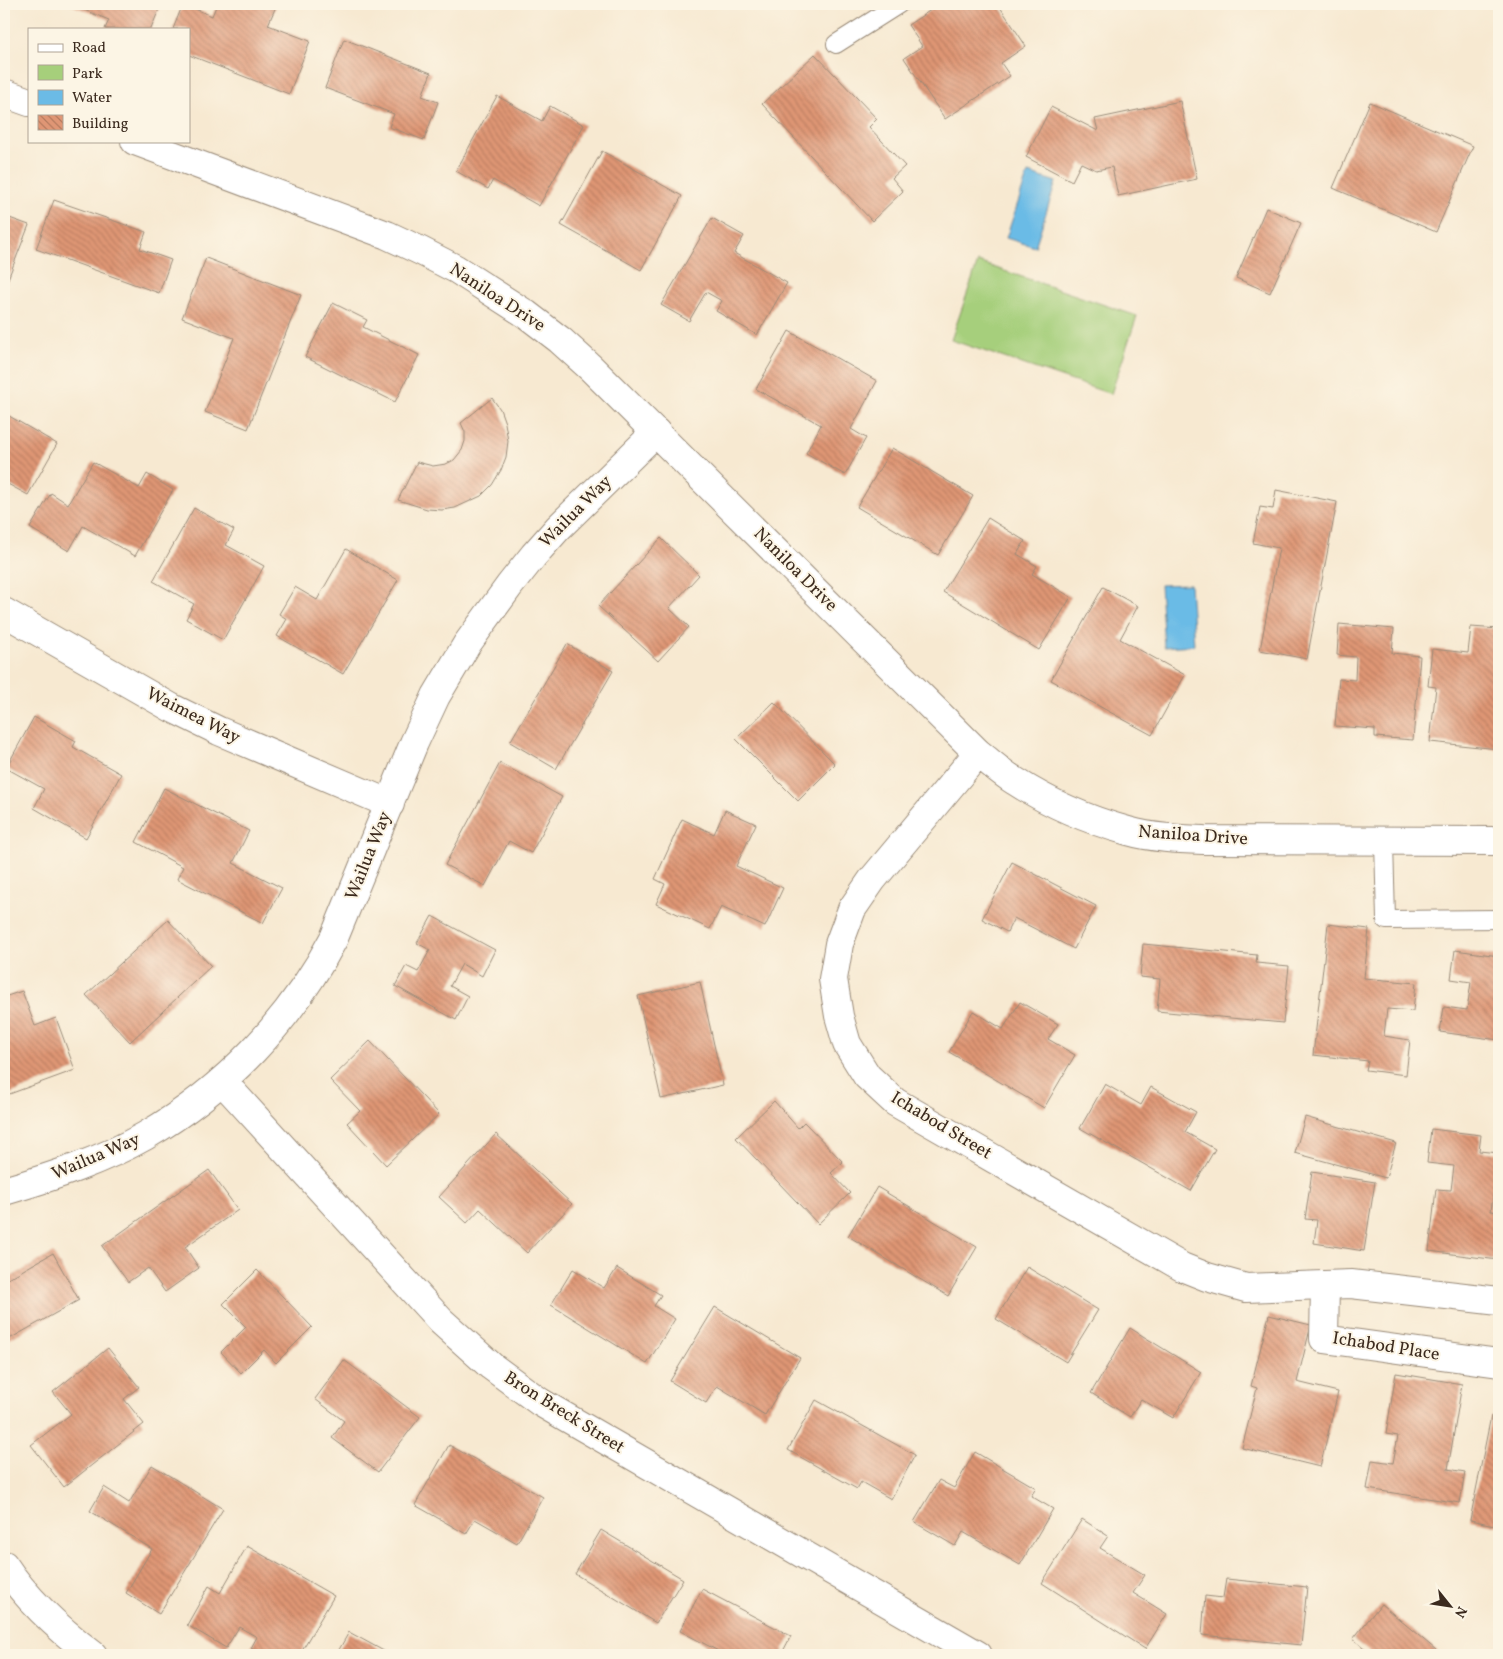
<svg xmlns="http://www.w3.org/2000/svg" width="1503" height="1659" font-family="Vollkorn,serif">
<defs>
<pattern id="building-back-hatch" width="6" height="6" patternUnits="userSpaceOnUse" patternTransform="scale(1.25)"><rect width="6" height="6" fill="#df9675"/><path d="M-1 5l2 2M0 0l6 6M5-1l2 2" fill="none" stroke="#b67b5f"/></pattern>
</defs>
<rect width="100%" height="100%" fill="#fcf5e5"/>
<filter id="ink" filterUnits="userSpaceOnUse"><feTurbulence type="fractalNoise" baseFrequency=".02" numOctaves="2"/><feDisplacementMap in="SourceGraphic" scale="10" xChannelSelector="R" yChannelSelector="G"/><feConvolveMatrix kernelMatrix="1 2 1 2 8 2 1 2 1" color-interpolation-filters="sRGB"/></filter>
<filter id="wash" filterUnits="userSpaceOnUse"><feTurbulence type="fractalNoise" baseFrequency=".0096" numOctaves="4" result="noise"/><feDisplacementMap in="SourceGraphic" scale="20" xChannelSelector="R" yChannelSelector="G"/><feGaussianBlur stdDeviation="1.12" result="paint"/><feColorMatrix in="noise" values="0 0 0 0 0 0 0 0 0 0 0 0 0 0 0 0 0 1.4 0 .05"/><feComposite in="paint" operator="in"/></filter>
<g filter="url(#wash)">
<rect width="100%" height="100%" fill="#f7e9d1"/>
<polygon fill="#a6cf7b" stroke="#707c4c" points="978,262 1137,316 1111,394 951,340"/>
<g fill="#6bbbe6" stroke="#537282">
<polygon points="1028,173 1056,182 1035,247 1006,238"/>
<polygon points="1190,584 1194,645 1164,647 1160,585"/>
</g>
<g id="blocks">
<g fill="url(#building-back-hatch)">
<polygon points="69,4 161,4 151,29 105,29 109,20"/>
<polygon points="183,4 212,16 217,4 277,4 268,25 310,41 289,94 189,55 189,29 173,29"/>
<polygon points="940,4 998,4 1026,46 1001,63 1010,76 945,119 904,58 922,46 908,25"/>
<polygon points="344,39 431,73 422,96 438,102 424,140 389,127 394,114 325,88"/>
<polygon points="815,54 877,119 869,127 905,166 892,178 903,191 872,221 762,104"/>
<polygon points="497,96 542,121 550,106 584,125 539,206 493,180 488,189 456,171"/>
<polygon points="1180,101 1197,179 1118,196 1112,167 1096,170 1081,163 1072,181 1026,157 1051,107 1098,131 1095,119"/>
<polygon points="1370,102 1473,146 1436,232 1333,188"/>
<polygon points="602,151 682,196 641,270 561,225"/>
<polygon points="54,200 146,232 140,249 171,260 159,293 36,249"/>
<polygon points="1266,208 1301,223 1270,293 1236,278"/>
<polygon points="4,216 29,225 6,284 4,283"/>
<polygon points="712,218 744,236 734,253 787,283 757,335 716,311 722,301 706,292 689,321 661,305"/>
<polygon points="206,258 301,295 248,429 205,412 234,338 182,318"/>
<polygon points="333,303 367,320 363,327 419,355 395,402 305,357"/>
<polygon points="789,331 877,381 851,429 866,438 845,475 806,453 821,425 756,389"/>
<polygon points="492,398 500,409 505,423 508,441 506,457 501,470 492,485 481,496 455,508 442,510 427,509 398,500 417,462 433,466 446,464 454,460 462,450 465,441 465,432 461,423"/>
<polygon points="4,413 57,444 28,495 4,482"/>
<polygon points="892,448 973,496 938,555 857,507"/>
<polygon points="93,462 139,488 147,474 173,490 135,556 83,526 69,551 30,528 51,493 68,504"/>
<polygon points="1276,490 1337,502 1307,659 1260,650 1279,548 1253,543 1260,507 1273,509"/>
<polygon points="194,508 234,530 226,545 264,566 223,640 186,619 194,604 153,581"/>
<polygon points="988,518 1025,541 1017,554 1037,566 1032,574 1071,597 1039,650 943,592"/>
<polygon points="661,538 699,575 669,608 689,627 658,661 598,606"/>
<polygon points="346,549 398,580 343,674 277,636 287,619 279,614 295,587 317,600"/>
<polygon points="1103,587 1138,606 1120,639 1185,675 1152,735 1051,680"/>
<polygon points="1339,624 1394,629 1392,653 1420,656 1413,740 1375,737 1375,729 1335,726 1339,679 1355,680 1356,657 1337,655"/>
<polygon points="1471,627 1499,629 1499,671 1497,671 1495,687 1499,688 1499,749 1430,742 1436,687 1428,686 1432,649 1468,653"/>
<polygon points="567,644 613,671 556,769 510,742"/>
<polygon points="774,702 835,764 798,801 736,739"/>
<polygon points="34,717 76,741 73,747 121,774 86,838 34,808 44,789 6,768"/>
<polygon points="500,763 562,797 531,853 509,841 485,886 445,865"/>
<polygon points="164,788 249,831 233,863 282,888 263,923 177,879 183,867 136,842"/>
<polygon points="725,810 756,824 736,866 783,888 765,927 721,907 710,929 656,904 665,884 655,879 682,819 714,834"/>
<polygon points="1012,862 1096,906 1074,949 1014,918 1007,932 982,919"/>
<polygon points="432,916 495,950 482,976 462,964 450,986 468,996 456,1020 395,986 406,966 418,972 430,950 417,943"/>
<polygon points="168,920 211,966 130,1042 86,995"/>
<polygon points="1328,924 1369,929 1364,978 1416,983 1413,1011 1387,1009 1384,1036 1410,1040 1406,1075 1366,1070 1368,1061 1313,1055"/>
<polygon points="1143,944 1257,955 1256,963 1289,966 1283,1023 1157,1011 1160,979 1140,977"/>
<polygon points="1455,950 1499,956 1499,1040 1440,1032 1444,1007 1467,1010 1471,982 1451,979"/>
<polygon points="700,982 723,1085 661,1099 638,996"/>
<polygon points="22,991 35,1026 56,1018 75,1070 4,1096 4,997"/>
<polygon points="1020,1002 1058,1024 1048,1039 1075,1055 1044,1108 949,1052 973,1011 1003,1029"/>
<polygon points="370,1041 439,1114 386,1165 347,1123 360,1111 330,1080"/>
<polygon points="1105,1084 1141,1105 1151,1087 1196,1112 1185,1132 1215,1149 1191,1191 1080,1128"/>
<polygon points="774,1101 798,1128 804,1122 843,1162 831,1173 850,1193 818,1224 736,1138"/>
<polygon points="1305,1117 1396,1143 1386,1178 1295,1153"/>
<polygon points="1431,1129 1481,1135 1479,1151 1499,1153 1499,1190 1494,1189 1491,1211 1499,1212 1498,1260 1429,1251 1436,1189 1451,1190 1454,1166 1427,1163"/>
<polygon points="496,1134 572,1204 527,1253 480,1209 467,1223 439,1197"/>
<polygon points="209,1170 238,1210 185,1247 199,1268 165,1292 148,1268 128,1282 102,1246"/>
<polygon points="1312,1172 1375,1182 1364,1251 1314,1243 1317,1220 1305,1219"/>
<polygon points="877,1187 977,1247 948,1296 848,1236"/>
<polygon points="53,1253 79,1300 4,1342 4,1281"/>
<polygon points="1027,1267 1098,1310 1066,1362 996,1319"/>
<polygon points="617,1268 661,1295 654,1306 675,1319 647,1364 551,1305 573,1269 604,1288"/>
<polygon points="257,1270 312,1327 276,1363 264,1350 241,1373 221,1352 246,1327 223,1304"/>
<polygon points="715,1307 800,1358 765,1415 717,1386 706,1403 670,1381"/>
<polygon points="1269,1315 1311,1325 1297,1382 1338,1392 1320,1467 1242,1448 1257,1388 1251,1386"/>
<polygon points="1130,1328 1201,1372 1173,1418 1141,1399 1130,1417 1091,1393"/>
<polygon points="108,1348 139,1387 124,1399 144,1424 64,1487 31,1445 71,1414 53,1392"/>
<polygon points="344,1360 420,1417 378,1472 332,1438 344,1421 315,1399"/>
<polygon points="1396,1373 1462,1384 1448,1469 1465,1472 1460,1503 1367,1489 1372,1460 1393,1463 1398,1436 1386,1434"/>
<polygon points="816,1400 915,1455 891,1499 861,1482 857,1489 788,1450"/>
<polygon points="1491,1416 1499,1418 1499,1526 1470,1520"/>
<polygon points="449,1445 543,1497 517,1543 475,1519 466,1534 415,1505"/>
<polygon points="975,1452 1036,1488 1031,1496 1053,1509 1020,1565 963,1532 955,1546 914,1522 939,1480 954,1488"/>
<polygon points="152,1465 223,1509 159,1614 126,1593 152,1549 90,1511 104,1487 129,1503"/>
<polygon points="1082,1519 1108,1536 1100,1548 1145,1575 1133,1593 1167,1614 1145,1649 1042,1583"/>
<polygon points="601,1530 683,1579 656,1623 575,1574"/>
<polygon points="247,1546 334,1596 299,1655 288,1655 279,1650 276,1655 263,1655 251,1648 257,1637 239,1627 226,1648 187,1625 209,1586 220,1593"/>
<polygon points="1226,1579 1307,1587 1301,1645 1202,1635 1205,1596 1223,1598"/>
<polygon points="702,1589 791,1636 781,1655 726,1655 680,1631"/>
<polygon points="1381,1604 1442,1655 1373,1655 1353,1639"/>
<polygon points="349,1632 391,1655 336,1655"/>
</g>
</g>
</g>
<g filter="url(#ink)">
<use href="#blocks" fill-opacity="0" stroke="#998a78" stroke-width="1"/>
<g fill="none" stroke-linecap="round" stroke-linejoin="round">
<g stroke="#998a78" stroke-width="20">
<g id="lane">
<polyline points="836,44 899,4"/>
<polyline points="1384,841 1386,920 1499,919"/>
</g>
</g>
<g stroke="#998a78" stroke-width="30">
<g id="street">
<polyline points="4,93 29,102"/>
<path d="M135 141 387 235 421 251 456 269 526 314 560 340 591 368 978 753C990 762 1002 773 1015 781 1049 803 1088 820 1128 831 1152 838 1179 839 1204 840L1499 841"/>
<polyline points="4,612 172,708 219,731 390,804"/>
<polyline points="978,753 872,880 852,909 839,944 833,979 839,1016 847,1044 867,1076 895,1102 928,1121 1182,1267 1207,1277 1246,1288 1351,1284 1499,1301"/>
<polyline points="222,1081 441,1321 491,1366 540,1402 564,1416 978,1655"/>
<path d="M4 1191C52 1177 101 1161 145 1136 226 1089 291 1020 334 938L414 743 436 696 467 644 510 585 534 555 558 528 656 432"/>
<polyline points="1325,1285 1324,1339 1499,1363"/>
<path d="M4 1565C27 1600 60 1630 93 1655"/>
</g>
</g>
<use href="#lane" stroke="#fff" stroke-width="18"/>
<use href="#street" stroke="#fff" stroke-width="28"/>
</g>
</g>
<g text-anchor="middle" dominant-baseline="central" stroke-width="4" stroke-linejoin="round" paint-order="stroke">
<g font-size="18" fill="#3b2a1e" stroke="#fcf5e5">
<text transform="translate(497 298) rotate(33)">Naniloa Drive</text>
<text transform="translate(576 512) rotate(-45)">Wailua Way</text>
<text transform="translate(795 570) rotate(45)">Naniloa Drive</text>
<text transform="translate(193 716) rotate(27)">Waimea Way</text>
<text transform="translate(1193 836) rotate(4)">Naniloa Drive</text>
<text transform="translate(369 856) rotate(-68)">Wailua Way</text>
<text transform="translate(941 1126) rotate(31)">Ichabod Street</text>
<text transform="translate(96 1157) rotate(-23)">Wailua Way</text>
<text transform="translate(1386 1347) rotate(9)">Ichabod Place</text>
<text transform="translate(564 1413) rotate(32)">Bron Breck Street</text>
</g>
</g>
<rect width="1503" height="1659" fill="none" stroke="#fcf5e5" stroke-width="20"/>
<rect x="28" y="28" width="162" height="115" fill="#fcf5e5" stroke="#afa495"/>
<rect x="38" y="44" width="25" height="8" fill="#ffffff" stroke="#afa495"/>
<text x="72" y="52" font-size="15" fill="#3b2a1e">Road</text>
<rect x="38" y="65" width="25" height="15" fill="#a6cf7b" stroke="#afa495"/>
<text x="72" y="78" font-size="15" fill="#3b2a1e">Park</text>
<rect x="38" y="90" width="25" height="15" fill="#6bbbe6" stroke="#afa495"/>
<text x="72" y="102" font-size="15" fill="#3b2a1e">Water</text>
<rect x="38" y="115" width="25" height="15" fill="url(#building-back-hatch)" stroke="#afa495"/>
<text x="72" y="128" font-size="15" fill="#3b2a1e">Building</text>
<g transform="translate(1450 1606) rotate(120)" stroke="#fcf5e5" stroke-width="4" paint-order="stroke">
<path d="M0-4L9 19L0 12L-9 19Z" fill="#3b2a1e"/>
<text y="-8" font-size="14" font-weight="bold" text-anchor="middle" fill="#3b2a1e">N</text>
</g>
</svg>
